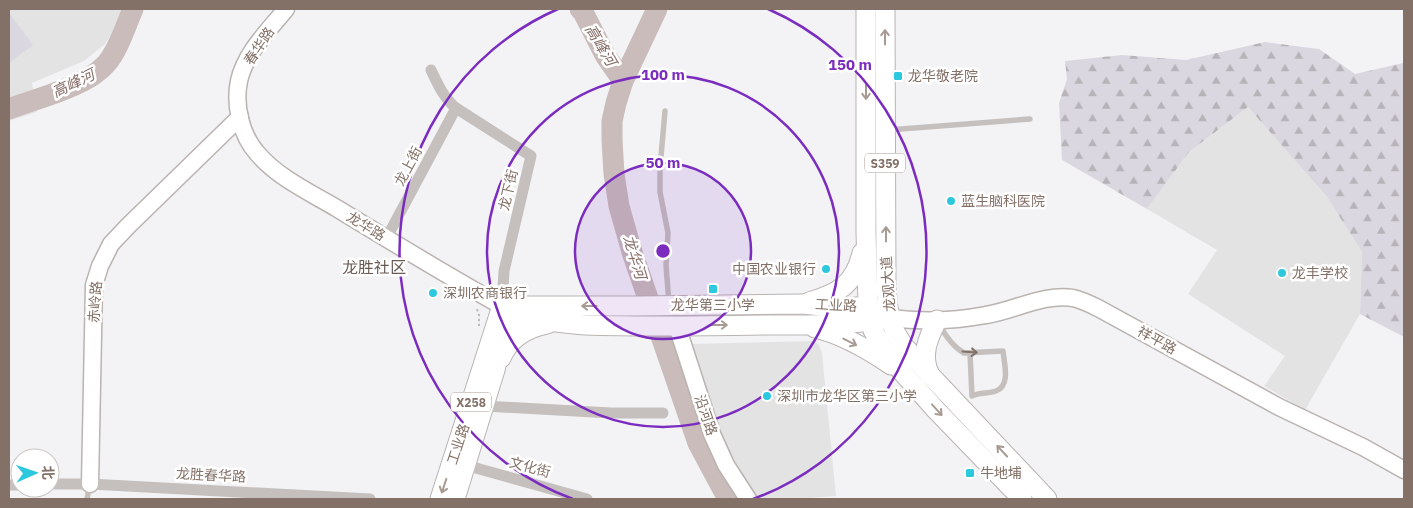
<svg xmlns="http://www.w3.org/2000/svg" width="1413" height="508" font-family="'IBM Plex Sans','Noto Sans SC',sans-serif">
<defs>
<pattern id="forest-firs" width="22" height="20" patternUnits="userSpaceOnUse" patternTransform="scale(1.25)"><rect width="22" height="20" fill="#dbd7e0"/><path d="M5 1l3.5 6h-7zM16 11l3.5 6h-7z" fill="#b7b3b9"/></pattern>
</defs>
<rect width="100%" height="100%" fill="#f3f3f6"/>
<g fill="#e4e3e4">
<polygon points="9,9 126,9 115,28 105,44 84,61 32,83 37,112 9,121"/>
<polygon points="1248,107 1327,197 1362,252 1360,314 1305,410 1264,386 1285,356 1188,294 1217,250 1147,209 1189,152"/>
<polygon points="815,341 819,345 822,353 836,496 796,499 758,499 722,440 690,344"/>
</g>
<polygon fill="url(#forest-firs)" points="1265,42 1319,49 1355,74 1403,63 1404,57 1404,337 1360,314 1362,252 1327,197 1248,107 1189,152 1147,209 1062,160 1059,103 1067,79 1065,61 1122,55 1186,60"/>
<polygon fill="#dbd7e0" points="9,13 33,45 9,63"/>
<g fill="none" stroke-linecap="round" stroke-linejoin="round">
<g stroke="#c9bcba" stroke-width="21">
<polyline points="580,9 583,12 605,55 623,81"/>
<polyline points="657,9 623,81 616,103 612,121 612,140 614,174 619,206 632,252 698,443 728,499"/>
<path d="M9 109C37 98 86 87 106 64 118 51 126 25 133 9"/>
</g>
<g stroke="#bab3b0" stroke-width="19">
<g id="secondary">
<path d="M286 9C269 30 245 53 239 81 234 105 241 135 257 153 278 178 311 193 338 209 392 242 446 275 502 306L508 317"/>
<path d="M890 318C922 322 954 321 986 315 1013 311 1045 293 1073 298 1082 300 1090 304 1098 308L1279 407 1363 447 1404 470"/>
<polyline points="677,326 712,434 726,465 748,499"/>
<polyline points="90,484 94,285 100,266 111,244 128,226 240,117"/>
</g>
</g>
<g stroke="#bab4b1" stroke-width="21">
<g id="primary">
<polyline points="866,9 866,232 868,306 873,330 882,347 904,374 936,410 1022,499"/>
<polyline points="885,9 886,283 887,302 890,318 895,332 903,345 931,376 1047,499"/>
<path d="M809 302C838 294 855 284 862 253"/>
<path d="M815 328C842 334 869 350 891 365"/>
<path d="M501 358C509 339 527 328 547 324"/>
<path d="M930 375C920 356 928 338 937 320"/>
<polyline points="440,499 502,306 638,306 802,304 843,308 868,306 890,318"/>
<path d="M455 499 495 370 502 337 509 318C534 319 559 323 585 325 644 327 704 326 764 325 805 325 850 326 890 318"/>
</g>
</g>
<polyline stroke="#bdbab8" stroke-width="2" stroke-dasharray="2.5 2.5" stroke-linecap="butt" points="477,309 479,315 479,326"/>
<g stroke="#c5c0bd" stroke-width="5.5">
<polyline points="665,111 660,168 660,192 668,233 666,265 669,304"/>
<polyline points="888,130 1030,119"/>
<path d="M939 324C945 335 953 347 964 353L1003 351C1004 362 1011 386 996 391 988 394 980 392 972 396L970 353"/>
<polyline points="87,499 90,484"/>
</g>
<g stroke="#c5c0bd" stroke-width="11">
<path d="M431 70C438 85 444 98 456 108L531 156 504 271 502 306"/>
<polyline points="386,239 456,108"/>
<polyline points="484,406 611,413 663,413"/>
<polyline points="465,465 587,499"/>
<polyline points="50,484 90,484 370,499"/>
<polyline points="9,485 20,485"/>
</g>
<use href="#secondary" stroke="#fff" stroke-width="16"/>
<use href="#primary" stroke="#fff" stroke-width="19"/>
</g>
<defs><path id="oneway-shaft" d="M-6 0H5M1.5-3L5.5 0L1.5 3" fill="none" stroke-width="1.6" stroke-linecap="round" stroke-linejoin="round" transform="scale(1.25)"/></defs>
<g stroke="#a89b94">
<use href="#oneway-shaft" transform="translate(885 37) rotate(-90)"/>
<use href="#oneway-shaft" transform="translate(866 92) rotate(90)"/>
<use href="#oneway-shaft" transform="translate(886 234) rotate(-90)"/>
<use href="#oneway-shaft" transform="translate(589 306) rotate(180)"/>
<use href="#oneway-shaft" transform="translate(720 325)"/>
<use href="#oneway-shaft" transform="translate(850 342) rotate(27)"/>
<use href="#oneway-shaft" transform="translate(937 410) rotate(48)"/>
<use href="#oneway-shaft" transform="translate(1002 451) rotate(-133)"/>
<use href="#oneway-shaft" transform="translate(444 486) rotate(108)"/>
</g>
<use stroke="#837066" href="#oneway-shaft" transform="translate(970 352) rotate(4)"/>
<circle cx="663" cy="251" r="88" fill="#7b2cbf" fill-opacity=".12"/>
<g fill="none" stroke="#7b2cbf" stroke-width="2.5">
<circle cx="663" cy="251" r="88"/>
<circle cx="663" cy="251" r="176"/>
<path d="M573 499A264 264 0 0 1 558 9M768 9A264 264 0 0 1 753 499"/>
</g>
<g fill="#2bc8de" stroke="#fff" stroke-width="2">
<rect x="893" y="71" width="10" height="10" rx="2.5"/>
<circle cx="951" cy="201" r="5"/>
<circle cx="826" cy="269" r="5"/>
<circle cx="1282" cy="273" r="5"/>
<rect x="708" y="284" width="10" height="10" rx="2.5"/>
<circle cx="433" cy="293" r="5"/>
<circle cx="767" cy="396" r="5"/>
<rect x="965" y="468" width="10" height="10" rx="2.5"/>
</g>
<g text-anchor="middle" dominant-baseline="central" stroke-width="5" stroke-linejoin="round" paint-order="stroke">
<g fill="#fff" stroke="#a89b94" stroke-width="1">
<rect x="865" y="153.5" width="40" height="19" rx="4"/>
<rect x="451" y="392.5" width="40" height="19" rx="4"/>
</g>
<g font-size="12" font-weight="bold" fill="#837066">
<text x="885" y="163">S359</text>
<text x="471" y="402">X258</text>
</g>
<g font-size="14" fill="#837066" stroke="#fff">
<text transform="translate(259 46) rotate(-56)">春华路</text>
<text transform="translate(408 166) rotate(-62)">龙上街</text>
<text transform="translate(508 190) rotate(-77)">龙下街</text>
<text transform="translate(366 226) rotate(31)">龙华路</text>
<text transform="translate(888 284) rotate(-94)">龙观大道</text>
<text transform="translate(95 302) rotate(-86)">赤岭路</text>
<text transform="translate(836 305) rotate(3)">工业路</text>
<text transform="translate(1157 340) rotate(29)">祥平路</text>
<text transform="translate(706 415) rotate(71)">沿河路</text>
<text transform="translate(458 444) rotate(-72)">工业路</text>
<text transform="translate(530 467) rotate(15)">文化街</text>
<text transform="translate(211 475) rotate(3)">龙胜春华路</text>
</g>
<g font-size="14" fill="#837066" stroke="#fff" text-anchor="start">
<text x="908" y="76">龙华敬老院</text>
<text x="961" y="201">蓝生脑科医院</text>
<text x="816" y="269" text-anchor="end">中国农业银行</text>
<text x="1292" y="273">龙丰学校</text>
<text x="443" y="293">深圳农商银行</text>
<text x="713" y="305" text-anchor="middle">龙华第三小学</text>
<text x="777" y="396">深圳市龙华区第三小学</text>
<text x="980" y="473">牛地埔</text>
</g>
<g font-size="15" font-style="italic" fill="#866c67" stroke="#fff">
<text transform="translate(601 45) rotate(59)">高峰河</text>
<text transform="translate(73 83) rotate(-26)">高峰河</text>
<text transform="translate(635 257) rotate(73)">龙华河</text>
</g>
<g font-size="16" fill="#695b54" stroke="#fff">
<text x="374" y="267">龙胜社区</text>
</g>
</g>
<circle cx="663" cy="251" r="8" fill="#7b2cbf" stroke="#fff" stroke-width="2.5"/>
<g font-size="15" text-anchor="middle" font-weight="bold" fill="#7b2cbf" stroke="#fff" stroke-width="5" stroke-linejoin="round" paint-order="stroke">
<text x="850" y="70">150 m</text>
<text x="663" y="80">100 m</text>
<text x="663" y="168">50 m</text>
</g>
<rect width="1413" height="508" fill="none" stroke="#837066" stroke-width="20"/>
<g transform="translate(35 473) rotate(88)"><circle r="24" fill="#ffffff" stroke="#cdc6c2"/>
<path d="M0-4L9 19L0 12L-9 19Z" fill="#2bc8de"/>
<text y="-8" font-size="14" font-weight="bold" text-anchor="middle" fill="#837066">北</text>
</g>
</svg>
